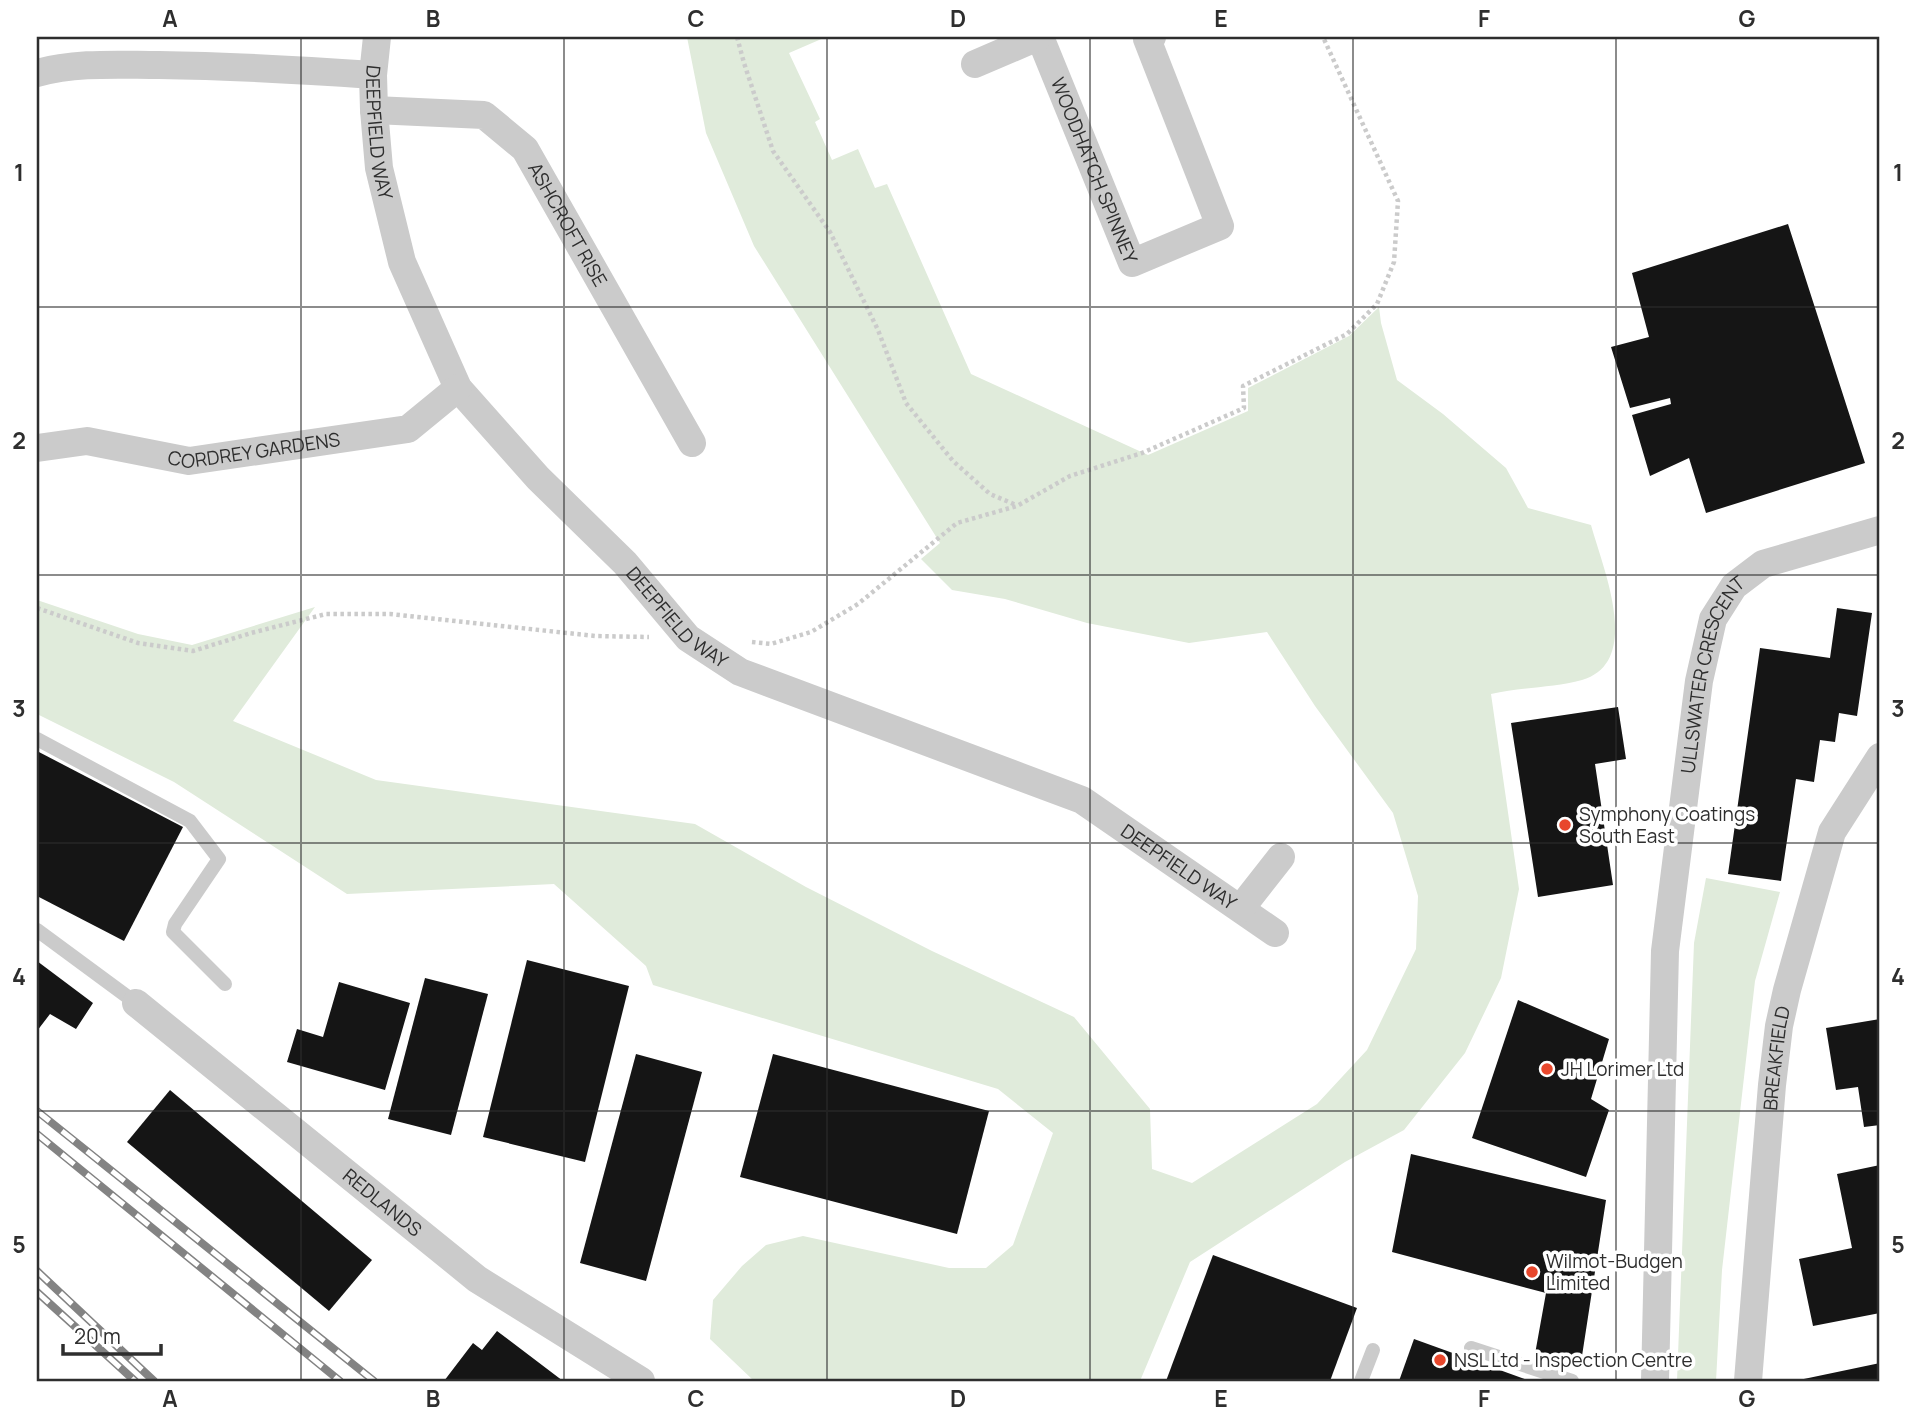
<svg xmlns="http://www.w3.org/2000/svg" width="1917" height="1418" font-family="Manrope,sans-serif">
<rect width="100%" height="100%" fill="#fff"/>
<g fill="#e0ebdb">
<path d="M687 37H826L789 53 820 119 815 122 832 160 858 149 875 188 887 184 971 374 1148 455 1248 411V388L1349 336 1379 307 1381 323 1397 380 1443 414 1506 468 1528 508 1591 525C1602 566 1644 662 1582 680 1553 688 1521 687 1491 694L1519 889 1501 978 1465 1053 1404 1130 1345 1162 1190 1262 1140 1381H754L710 1339 713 1300 742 1266 766 1245 803 1236 949 1268H986L1013 1245 1053 1133 998 1089 653 985 646 966 554 884 347 894 174 782 37 714V600L138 634 192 645 315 607 233 721 376 780 695 824 806 887 932 951 1074 1017 1150 1109 1152 1169 1192 1183 1317 1104 1367 1050 1416 949 1418 896 1393 813 1315 706 1267 632 1189 643 1087 623 1005 599 952 590 921 559 940 543 754 246 706 133Z"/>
<polygon points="1706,878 1780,892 1755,981 1722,1270 1716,1381 1677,1381 1694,943"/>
</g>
<g fill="#151515">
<polygon points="1788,224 1865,463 1706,513 1689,458 1650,476 1632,415 1671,404 1670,398 1630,408 1611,347 1649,337 1632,273"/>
<polygon points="1837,608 1872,613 1857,716 1839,713 1835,742 1820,740 1814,782 1796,779 1781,881 1728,874 1760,648 1830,658"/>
<polygon points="1618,707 1626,759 1595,764 1613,885 1538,897 1511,723"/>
<polygon points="37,751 183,827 124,941 37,896"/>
<polygon points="527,960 629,986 585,1162 483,1137"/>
<polygon points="37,961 93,1003 76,1029 50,1014 37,1031"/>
<polygon points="425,978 488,994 451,1135 388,1119"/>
<polygon points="339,982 410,1003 385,1090 287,1062 297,1029 323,1037"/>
<polygon points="1518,1000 1609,1039 1591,1099 1609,1110 1586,1177 1472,1138"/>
<polygon points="1880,1019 1880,1125 1864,1127 1858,1087 1836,1090 1826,1028"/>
<polygon points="636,1054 702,1072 646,1281 580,1263"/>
<polygon points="773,1054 989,1111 957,1234 740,1177"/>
<polygon points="170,1090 372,1260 329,1311 127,1142"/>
<polygon points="1411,1154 1606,1200 1580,1369 1535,1354 1546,1293 1392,1252"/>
<polygon points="1880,1165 1880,1313 1813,1326 1799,1259 1852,1248 1837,1174"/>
<polygon points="1213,1255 1357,1308 1330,1381 1166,1381"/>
<polygon points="497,1331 563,1381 444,1381 473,1343 482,1350"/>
<polygon points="1414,1339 1530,1381 1399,1381"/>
<polygon points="1880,1363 1880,1381 1800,1381 1799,1380"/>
</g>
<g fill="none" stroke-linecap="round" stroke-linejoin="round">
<g stroke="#cbcbcb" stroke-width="4.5" stroke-dasharray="3.5 3.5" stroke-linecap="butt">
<polyline points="737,37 744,63 773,151 830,232 878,330 906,403 953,461 990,494 1016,505"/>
<polyline points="37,608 138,643 193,651 251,633 326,614 390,614 595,636 649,637"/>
<polyline points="752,642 771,644 811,632 858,604 957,523 1017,506 1070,476 1142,453 1244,408 1243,386 1347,334 1377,304 1394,262 1398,201 1323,37"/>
</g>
<g stroke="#cbcbcb" stroke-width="14">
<polyline points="37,739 190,821 219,859 175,924 173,932 225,984"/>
<polyline points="37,930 136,1003"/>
<polyline points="1471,1348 1572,1381"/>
<polyline points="1361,1381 1373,1350"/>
</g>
<g stroke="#cbcbcb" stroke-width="28">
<path id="s1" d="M377 37 373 75 374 110 379 168 402 262 458 388 538 478 625 563 688 638 740 672 1082 800 1275 933"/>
<path id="s2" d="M1040 37 1132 263 1220 226 1147 39 1152 37"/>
<polyline points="975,64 1038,37"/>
<path d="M37 73C77 62 118 65 159 65 231 66 302 70 373 75"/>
<path id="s3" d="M374 110 484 115 525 149 692 443"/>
<path id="s4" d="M37 448 87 441 189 461 408 429 458 388"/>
<polyline points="1241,908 1281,857"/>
<path id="s5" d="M136 1003 477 1279 641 1381"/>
<path id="s6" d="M1655 1381 1665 951 1699 681 1713 619 1734 586 1763 564 1880 530"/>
<path id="s7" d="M1748 1381 1772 1085 1779 1026 1787 990 1832 832 1880 757"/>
</g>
<g stroke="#838383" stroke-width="8">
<g id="rail">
<polyline points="37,1111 374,1381"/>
<polyline points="37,1134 340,1381"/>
<polyline points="37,1271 154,1381"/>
<polyline points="37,1292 135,1381"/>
</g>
</g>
<use href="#rail" stroke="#fff" stroke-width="5" stroke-dasharray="16" stroke-linecap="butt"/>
</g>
<path fill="none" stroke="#2e2e2e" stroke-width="2" stroke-opacity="0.55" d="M301 37V1381M564 37V1381M827 37V1381M1090 37V1381M1353 37V1381M1616 37V1381M37 307H1880M37 575H1880M37 843H1880M37 1111H1880"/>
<g fill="#e8472c" stroke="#fff" stroke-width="2.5">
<circle cx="1565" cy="825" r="7"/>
<circle cx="1547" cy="1069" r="7"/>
<circle cx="1532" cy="1272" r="7"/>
<circle cx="1440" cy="1360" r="7"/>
</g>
<g text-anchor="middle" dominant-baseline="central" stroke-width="7" stroke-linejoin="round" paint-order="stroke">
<g font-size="19" fill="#2e2e2e" stroke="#fff">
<text stroke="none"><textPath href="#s1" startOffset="96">DEEPFIELD WAY</textPath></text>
<text stroke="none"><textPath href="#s2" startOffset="144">WOODHATCH SPINNEY</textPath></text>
<text stroke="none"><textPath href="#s3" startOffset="250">ASHCROFT RISE</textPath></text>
<text stroke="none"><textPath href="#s4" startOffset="220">CORDREY GARDENS</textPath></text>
<text stroke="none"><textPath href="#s1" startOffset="684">DEEPFIELD WAY</textPath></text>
<text stroke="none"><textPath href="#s6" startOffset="712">ULLSWATER CRESCENT</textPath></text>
<text stroke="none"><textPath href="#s1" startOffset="1251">DEEPFIELD WAY</textPath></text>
<text stroke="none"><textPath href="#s7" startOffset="324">BREAKFIELD</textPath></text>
<text stroke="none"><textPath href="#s5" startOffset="317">REDLANDS</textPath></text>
</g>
<g font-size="19" fill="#2e2e2e" stroke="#fff" text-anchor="start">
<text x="1579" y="814">Symphony Coatings<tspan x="1579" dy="22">South East</tspan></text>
<text x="1561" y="1069">JH Lorimer Ltd</text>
<text x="1546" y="1261">Wilmot-Budgen<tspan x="1546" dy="22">Limited</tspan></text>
<text x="1454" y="1360">NSL Ltd - Inspection Centre</text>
</g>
</g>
<rect width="1917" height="1418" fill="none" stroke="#ffffff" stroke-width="77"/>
<path d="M63 1344v10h98v-10" fill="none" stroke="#2e2e2e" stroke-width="3.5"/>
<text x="74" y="1344" font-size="21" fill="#2e2e2e" stroke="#ffffff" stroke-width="5" paint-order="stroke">20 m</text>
<rect x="38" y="38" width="1840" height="1342" fill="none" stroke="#2e2e2e" stroke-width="2.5"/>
<g font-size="23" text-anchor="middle" font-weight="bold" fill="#2e2e2e">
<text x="170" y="27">A</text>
<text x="433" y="27">B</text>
<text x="696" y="27">C</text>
<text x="958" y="27">D</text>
<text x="1221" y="27">E</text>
<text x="1484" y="27">F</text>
<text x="1747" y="27">G</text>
<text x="19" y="181">1</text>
<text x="1898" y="181">1</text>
<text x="19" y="449">2</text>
<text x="1898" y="449">2</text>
<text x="19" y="717">3</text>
<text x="1898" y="717">3</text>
<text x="19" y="985">4</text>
<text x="1898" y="985">4</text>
<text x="19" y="1253">5</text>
<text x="1898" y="1253">5</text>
<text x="170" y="1407">A</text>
<text x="433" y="1407">B</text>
<text x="696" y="1407">C</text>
<text x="958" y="1407">D</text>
<text x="1221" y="1407">E</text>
<text x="1484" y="1407">F</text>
<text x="1747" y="1407">G</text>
</g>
</svg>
